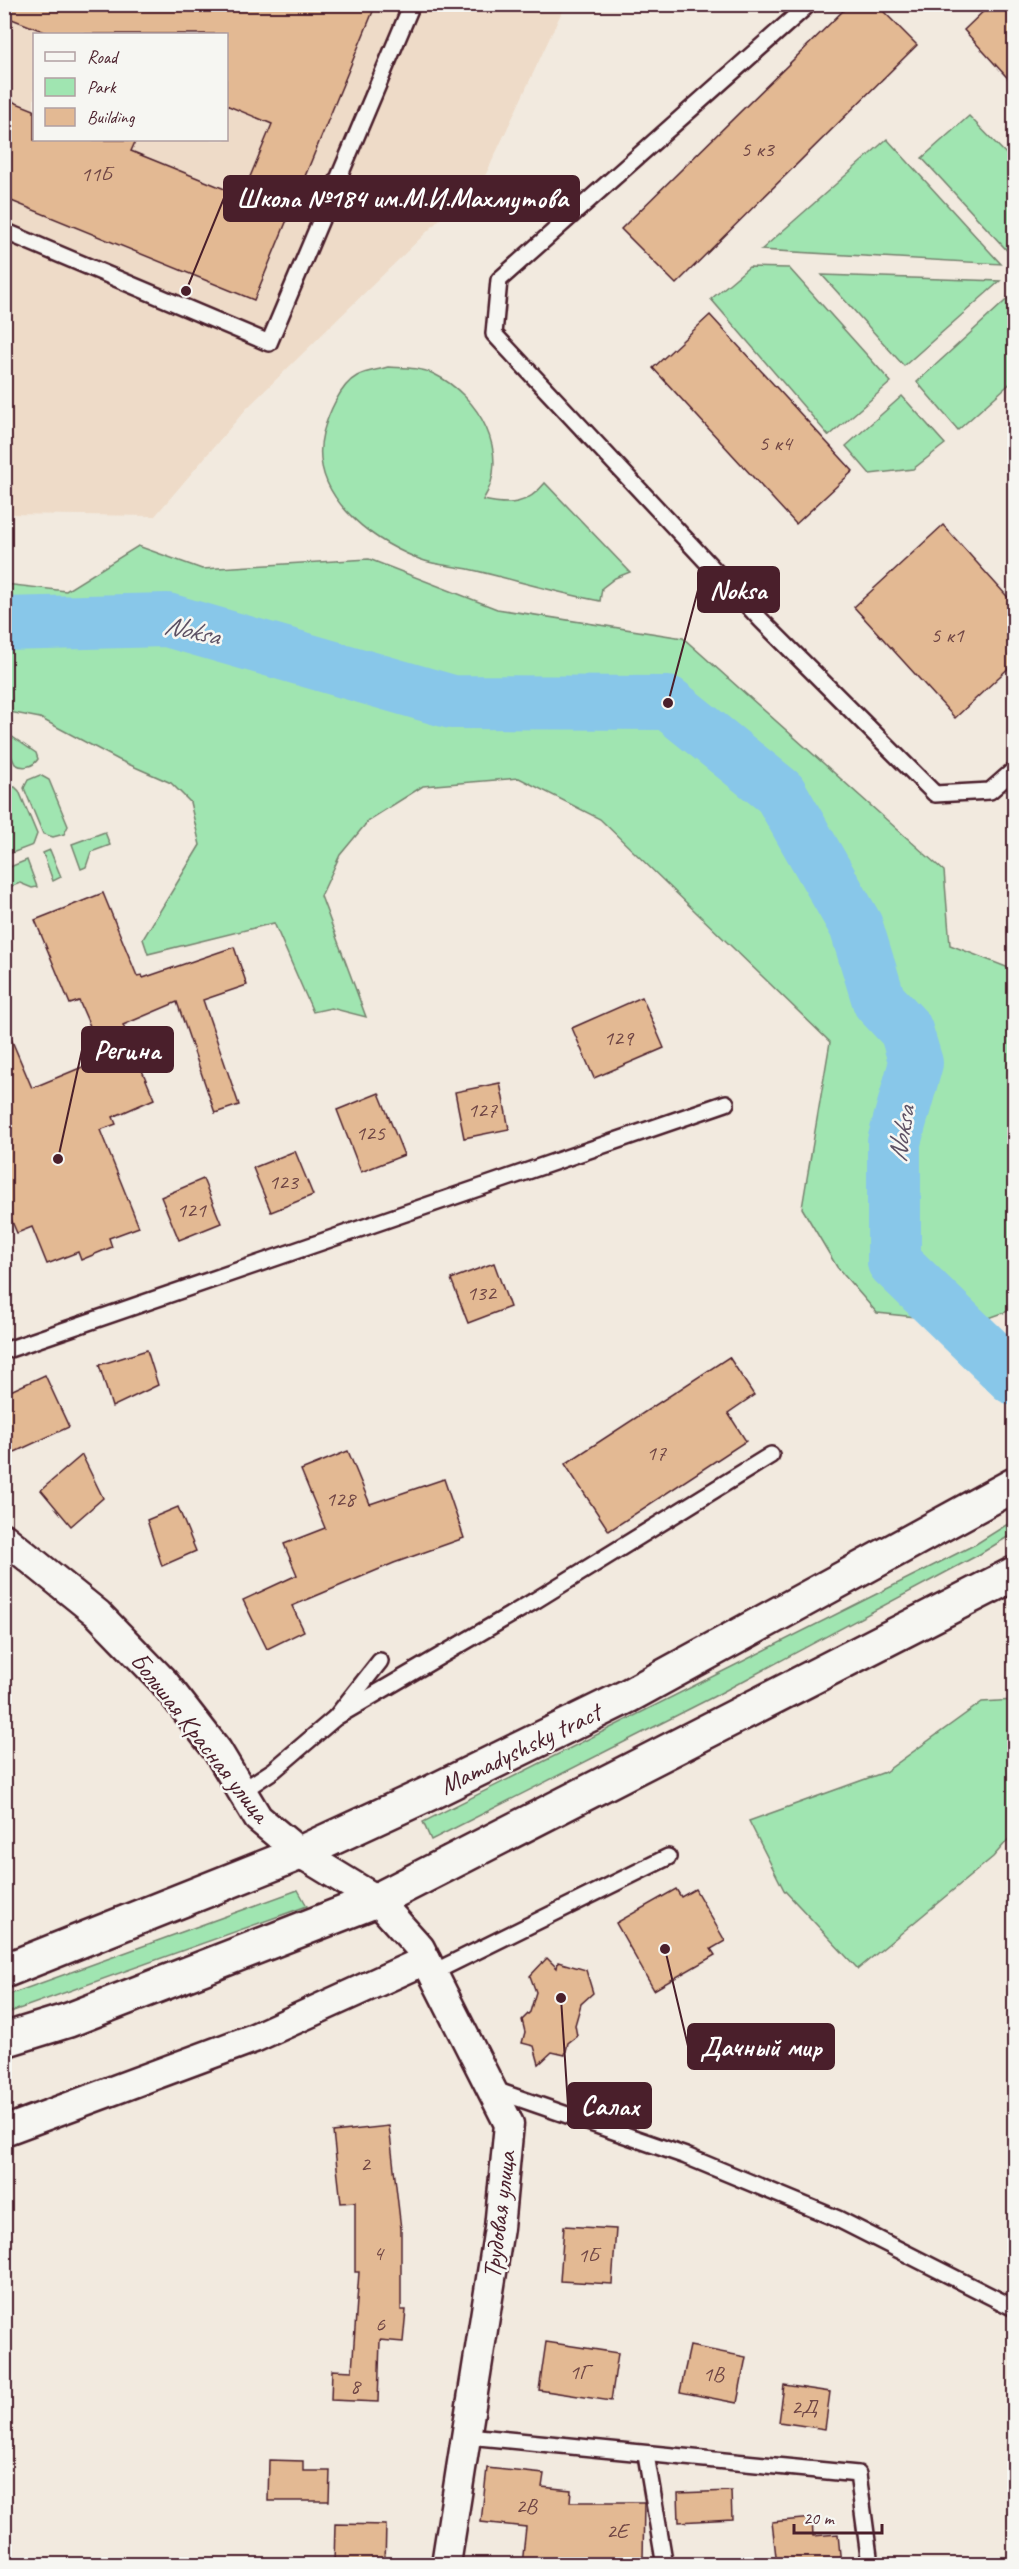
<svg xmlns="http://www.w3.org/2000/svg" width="1019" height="2569" font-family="Caveat,sans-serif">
<rect width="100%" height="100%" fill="#f2eadf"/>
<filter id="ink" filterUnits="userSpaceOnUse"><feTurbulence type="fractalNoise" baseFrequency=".0167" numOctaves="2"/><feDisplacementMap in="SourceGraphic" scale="12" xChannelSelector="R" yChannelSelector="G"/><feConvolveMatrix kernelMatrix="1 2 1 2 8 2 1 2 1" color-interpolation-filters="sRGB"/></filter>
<g filter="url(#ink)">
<path fill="#eedbc8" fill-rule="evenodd" d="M5 5H565L486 174 247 408 155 516 5 514ZM34 34H226V140H34Z"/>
<g fill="#a0e5b1" stroke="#75826e" stroke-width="1.5">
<polygon points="969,116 1014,162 1014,258 922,158"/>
<polygon points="887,139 1001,264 761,250"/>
<polygon points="749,267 789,268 891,382 829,436 711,299"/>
<polygon points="822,275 1000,281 904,366"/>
<polygon points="1014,293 1014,380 958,430 917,382"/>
<path d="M388 367C403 368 419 367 434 374 479 396 512 454 483 500 510 506 527 505 545 483L630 572 615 578 602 588 600 601C558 593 518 581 477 571 458 566 437 566 419 559 369 539 308 494 323 433 328 415 340 385 357 376 366 371 379 370 388 367Z"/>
<polygon points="902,396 945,444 913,469 870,474 846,446"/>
<polygon points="138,546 202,569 369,559 497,609 683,638 944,871 950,945 1014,970 1014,1309 975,1323 877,1313 837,1267 802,1208 830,1042 600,819 519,778 423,786 369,820 340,855 321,896 366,1017 331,1008 313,1012 274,923 148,954 143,939 200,845 190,802 171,783 119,760 40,718 4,711 5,584 66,591"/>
<path d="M11 736 36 753 38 759C33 767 23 769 15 764L7 747Z"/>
<polygon points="40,775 49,780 68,826 64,834 53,837 43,834 24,788 28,780"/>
<polygon points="8,787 15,787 19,791 37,834 33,845 12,853 5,849 5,788"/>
<polygon points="105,832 110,845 91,852 86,867 81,869 72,844"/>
<polygon points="50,850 61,877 53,881 43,853"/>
<polygon points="27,860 37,887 32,888 20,883 5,889 5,869"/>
<polygon points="1014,1520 1014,1533 980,1554 713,1697 431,1840 423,1822 976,1544"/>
<polygon points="1014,1700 1014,1833 993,1857 858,1969 784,1890 749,1821 885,1772 982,1702"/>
<polygon points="298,1890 307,1906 5,2014 5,1996"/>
</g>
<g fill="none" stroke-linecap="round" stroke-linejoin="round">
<polyline stroke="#88c7e9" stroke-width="54" points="4,624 167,620 452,702 668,703 780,793 856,926 879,1001 906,1030 916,1063 894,1142 894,1262 1014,1378"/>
</g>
<g fill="#e3b993" stroke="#4a1f2b" stroke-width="1.5">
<polygon points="4,4 376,4 254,300 4,198 4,98 34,110 34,140 136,140 131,151 242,196 272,124 226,105 226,34 50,34 4,16"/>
<polygon points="850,4 876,4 917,45 676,284 621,229"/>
<polygon points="991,4 1014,4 1014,85 964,30"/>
<polygon points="710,315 853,471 796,524 653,368"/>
<polygon points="943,525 1014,604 1014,663 955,718 854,607"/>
<polygon points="103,893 137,976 142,975 143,978 234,947 247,985 203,1000 239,1105 215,1113 177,1002 123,1025 154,1099 113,1117 116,1124 100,1130 139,1227 109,1238 112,1247 81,1260 78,1252 47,1264 32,1227 17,1233 4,1203 4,1022 32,1088 104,1058 79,1001 70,1004 35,920"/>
<polygon points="642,997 664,1048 594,1078 572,1028"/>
<polygon points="500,1083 509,1129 464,1138 455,1092"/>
<polygon points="379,1093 404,1155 361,1172 337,1110"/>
<polygon points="295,1151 313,1195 271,1212 253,1168"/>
<polygon points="203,1179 221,1223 179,1240 161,1197"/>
<polygon points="494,1263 510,1307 468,1323 451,1279"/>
<polygon points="147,1350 158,1385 112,1407 99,1365"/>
<polygon points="729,1357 754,1395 728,1413 746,1441 609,1531 565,1464"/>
<polygon points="45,1375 69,1427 4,1457 4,1394"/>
<polygon points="348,1451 370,1504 444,1479 464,1538 394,1563 292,1606 304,1631 267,1649 243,1600 297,1575 284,1544 325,1528 301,1470"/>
<polygon points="82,1455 103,1498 71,1526 41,1490"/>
<polygon points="178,1507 196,1551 162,1566 147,1520"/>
<polygon points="676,1889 681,1897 695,1889 725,1941 711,1949 715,1955 654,1990 616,1923"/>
<polygon points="547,1958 557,1968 558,1962 586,1970 593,1993 581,2004 575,2025 577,2036 568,2043 565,2055 552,2052 539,2064 534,2046 522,2043 525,2032 522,2020 530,2012 536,1992 530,1976"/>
<polygon points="389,2126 401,2229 401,2310 406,2310 403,2342 380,2340 378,2402 331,2400 332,2370 352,2371 359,2272 355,2272 355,2202 341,2203 333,2132"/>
<polygon points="564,2226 616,2229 612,2284 560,2281"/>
<polygon points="546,2342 618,2353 611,2401 539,2390"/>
<polygon points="690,2346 746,2357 737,2403 680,2392"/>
<polygon points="784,2385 830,2392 825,2429 779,2422"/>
<polygon points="269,2460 303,2461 303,2471 330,2471 329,2501 268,2501"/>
<polygon points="487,2468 544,2474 542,2487 571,2490 570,2502 644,2502 643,2560 563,2560 562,2565 522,2565 526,2527 481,2522"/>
<polygon points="731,2491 732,2519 679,2522 678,2493"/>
<polygon points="812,2518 813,2536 838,2534 841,2565 777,2565 772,2522"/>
<polygon points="335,2524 386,2525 385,2564 334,2564"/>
</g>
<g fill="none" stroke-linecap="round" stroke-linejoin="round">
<g stroke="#4a1f2b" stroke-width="20">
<g id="service">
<polyline points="809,4 499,280 494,334 761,620 935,794 990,791 1014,770"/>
<polyline points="4,231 269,343 412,4"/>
<polyline points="4,1351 726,1103"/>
<polyline points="336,1717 536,1600 771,1455"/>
<polyline points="242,1791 274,1770 336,1717 380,1661"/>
<polyline points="434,1972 668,1857"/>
<polyline points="492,2089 686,2156 838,2219 1014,2308"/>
<polyline points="468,2436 858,2474 870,2564"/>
<polyline points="646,2455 664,2560"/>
</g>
</g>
<g stroke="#4a1f2b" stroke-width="33">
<g id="minor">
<polyline points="4,1538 98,1614 164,1682 217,1750 258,1818 300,1853 377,1900 420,1948 509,2124 499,2228 446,2564"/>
<polyline points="4,2131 254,2038 426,1960"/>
</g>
</g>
<g stroke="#4a1f2b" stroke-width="38">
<g id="primary">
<polyline points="4,1971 300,1853 430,1793 628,1696 1014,1485"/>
<polyline points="4,2040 69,2020 377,1900 1014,1574"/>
</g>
</g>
<use href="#service" stroke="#f6f6f2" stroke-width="15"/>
<use href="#minor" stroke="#f6f6f2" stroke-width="28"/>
<use href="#primary" stroke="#f6f6f2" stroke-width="33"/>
</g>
</g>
<g text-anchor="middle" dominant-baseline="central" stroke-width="5" stroke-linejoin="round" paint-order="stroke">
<g font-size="22" fill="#704645">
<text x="757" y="149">5 к3</text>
<text x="96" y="174">11Б</text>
<text x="775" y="443">5 к4</text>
<text x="947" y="635">5 к1</text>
<text x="618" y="1038">129</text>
<text x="482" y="1110">127</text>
<text x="370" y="1133">125</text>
<text x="283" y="1182">123</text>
<text x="191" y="1210">121</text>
<text x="481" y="1293">132</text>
<text x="656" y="1453">17</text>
<text x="340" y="1499">128</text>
<text x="365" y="2164">2</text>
<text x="378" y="2253">4</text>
<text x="588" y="2255">1Б</text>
<text x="380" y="2324">6</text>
<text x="579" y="2372">1Г</text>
<text x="713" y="2374">1В</text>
<text x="355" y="2386">8</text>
<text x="804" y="2407">2Д</text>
<text x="526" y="2506">2В</text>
<text x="617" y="2531">2Е</text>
</g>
<g font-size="26" fill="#4a1f2b" stroke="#f6f6f2">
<text transform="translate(200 1737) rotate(52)">Большая Красная улица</text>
<text transform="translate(520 1749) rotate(-26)">Mamadyshsky tract</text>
<text transform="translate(499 2215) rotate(-83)">Трудовая улица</text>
</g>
<g font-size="27" font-style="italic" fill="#5d5164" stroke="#f6f6f2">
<text transform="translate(192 630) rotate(13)">Noksa</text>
<text transform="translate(901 1134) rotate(-80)">Noksa</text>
</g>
</g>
<path fill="none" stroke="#4a1f2b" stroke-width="2" d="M186 291L224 198M668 703L698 590M58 1159L82 1050M665 1949L688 2046M561 1998L568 2106"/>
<g fill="#4a1f2b" stroke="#f6f6f2" stroke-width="2">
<circle cx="186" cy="291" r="6"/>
<circle cx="668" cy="703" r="6"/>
<circle cx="58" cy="1159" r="6"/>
<circle cx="665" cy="1949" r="6"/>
<circle cx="561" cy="1998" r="6"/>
</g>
<g fill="#4a1f2b" stroke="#4a1f2b" stroke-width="2">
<rect x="224" y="176" width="355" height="45" rx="6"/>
<rect x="698" y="567" width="81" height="45" rx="6"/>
<rect x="82" y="1027" width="91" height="45" rx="6"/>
<rect x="688" y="2024" width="146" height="45" rx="6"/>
<rect x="568" y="2083" width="83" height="45" rx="6"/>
</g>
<g font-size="27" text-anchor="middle" font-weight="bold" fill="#fff">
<text x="402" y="207">Школа №184 им.М.И.Махмутова</text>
<text x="738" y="599">Noksa</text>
<text x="127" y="1059">Регина</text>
<text x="761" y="2056">Дачный мир</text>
<text x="610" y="2115">Салах</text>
</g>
<rect width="1019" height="2569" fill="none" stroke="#f6f6f2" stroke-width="24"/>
<rect x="12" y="12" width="995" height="2545" fill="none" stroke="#4a1f2b" stroke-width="2" filter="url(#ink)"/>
<rect x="33" y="33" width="195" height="108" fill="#f6f6f2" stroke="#b1a0a2" stroke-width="1.5"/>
<rect x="45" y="52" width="30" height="9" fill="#f6f6f2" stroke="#b1a0a2" stroke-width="1.5"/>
<text x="87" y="63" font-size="18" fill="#4a1f2b">Road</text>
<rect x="45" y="78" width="30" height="18" fill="#a0e5b1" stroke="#b1a0a2" stroke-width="1.5"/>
<text x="87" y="93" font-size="18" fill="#4a1f2b">Park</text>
<rect x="45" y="108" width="30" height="18" fill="#e3b993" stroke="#b1a0a2" stroke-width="1.5"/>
<text x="87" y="123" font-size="18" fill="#4a1f2b">Building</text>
<path d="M794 2524v9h88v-9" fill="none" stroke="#4a1f2b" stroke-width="3"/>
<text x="803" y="2524" font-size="18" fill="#4a1f2b" stroke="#f6f6f2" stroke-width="4.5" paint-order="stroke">20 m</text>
</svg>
